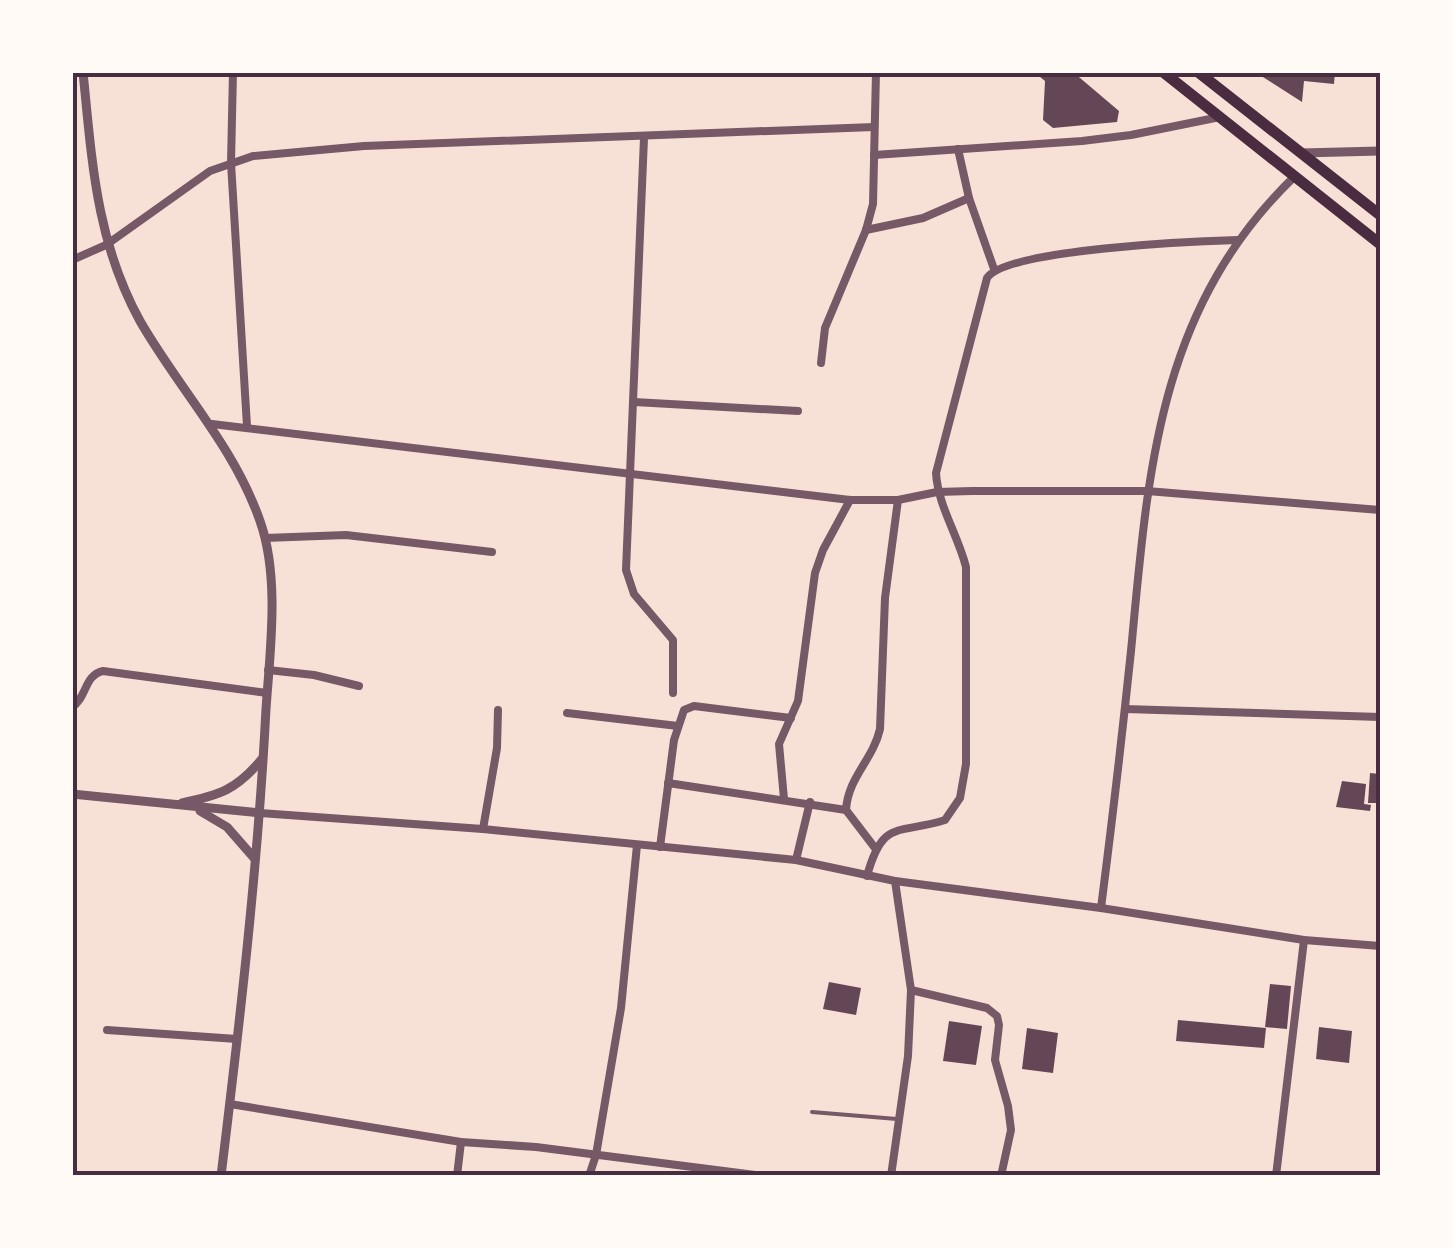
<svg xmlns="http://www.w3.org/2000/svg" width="1453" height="1248" font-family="Helvetica,sans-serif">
<rect width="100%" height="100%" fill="#f7e1d7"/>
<g fill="#644757">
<polygon points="1034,72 1073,72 1119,111 1117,122 1053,128 1043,120 1045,81"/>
<polygon points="1255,72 1335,72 1334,84 1304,81 1302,102"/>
<polygon points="1370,773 1380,774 1380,803 1368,803"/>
<polygon points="1342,781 1366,784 1364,804 1371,805 1370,811 1336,807"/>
<polygon points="829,982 861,988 856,1015 823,1009"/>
<polygon points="1270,984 1291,986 1287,1029 1265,1027"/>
<polygon points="1178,1020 1266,1028 1264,1048 1176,1041"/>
<polygon points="949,1021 982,1026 976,1065 943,1061"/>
<polygon points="1319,1027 1352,1031 1349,1063 1316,1059"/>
<polygon points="1027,1028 1058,1033 1053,1073 1022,1069"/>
</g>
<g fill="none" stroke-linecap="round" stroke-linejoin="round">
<polyline stroke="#755966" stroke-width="4" points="812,1112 897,1119"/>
<g stroke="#755966" stroke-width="8">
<polyline points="233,72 231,163 247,426"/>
<polyline points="644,138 626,570 634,594 673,640 673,693"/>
<polyline points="958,149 969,198 994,269"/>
<polyline points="874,155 1082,141 1131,135 1220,117"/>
<polyline points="866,230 923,218 969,198"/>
<polyline points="72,260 106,245 210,171 253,156 364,146 874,127"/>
<polyline points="821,363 825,328 866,230 873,204 876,72"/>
<polyline points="634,402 798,411"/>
<polyline points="212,424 850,500 898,500 937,492 972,491 1147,491 1380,510"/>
<polyline points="265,538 346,535 492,552"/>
<polyline points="268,670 314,675 359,686"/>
<path d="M72 707C87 698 84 675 103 671L267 693"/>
<polyline points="1125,709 1380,717"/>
<polyline points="567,713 678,726"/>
<polyline points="668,783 846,810 875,848"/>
<polyline points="784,799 779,744 798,701 815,573 823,550 850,500"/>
<path d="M846 810C848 777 873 760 880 729L885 598 898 500"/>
<polyline points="260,813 483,829 796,860 895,881 1101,908 1304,940 1380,946"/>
<polyline points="483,829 497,748 498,710"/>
<polyline points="660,847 674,740 684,710 694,706 791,718"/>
<polyline points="796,860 810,802"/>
<path d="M867 876C883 818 898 835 945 820L960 798 966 764V567C958 535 938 506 936 473L987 278C1007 249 1197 241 1238 240"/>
<path d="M1101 908C1112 822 1122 737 1131 651 1148 473 1157 309 1295 176"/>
<polyline points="911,990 987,1008 997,1016 999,1025 995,1060 1008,1106 1011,1130 1001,1176"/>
<polyline points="107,1030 237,1039"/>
<polyline points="230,1104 461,1142 536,1147 763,1176"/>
<polyline points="457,1176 461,1142"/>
<polyline points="589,1176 596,1155 621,1008 637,845"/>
<polyline points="891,1176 908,1056 911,990 895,881"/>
<polyline points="1276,1176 1304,940"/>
</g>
<g stroke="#755966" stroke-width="9">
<path d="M83 72C92 161 96 241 140 321 179 389 234 446 260 521 280 577 270 651 266 709 258 865 240 1020 221 1176"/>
<polyline points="1301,153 1380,151"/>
<polyline points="72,794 260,813"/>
<path d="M182 803C220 795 236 790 262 759"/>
<polyline points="200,811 227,827 255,859"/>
</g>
<g stroke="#4a2c40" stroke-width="11">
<polyline points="1163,72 1380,244"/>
<polyline points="1198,72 1380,215"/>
</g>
</g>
<rect width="1453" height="1248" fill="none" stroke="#fffaf5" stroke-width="150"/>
<rect x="75" y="75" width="1303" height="1098" fill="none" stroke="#4a2c40" stroke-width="4"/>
</svg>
